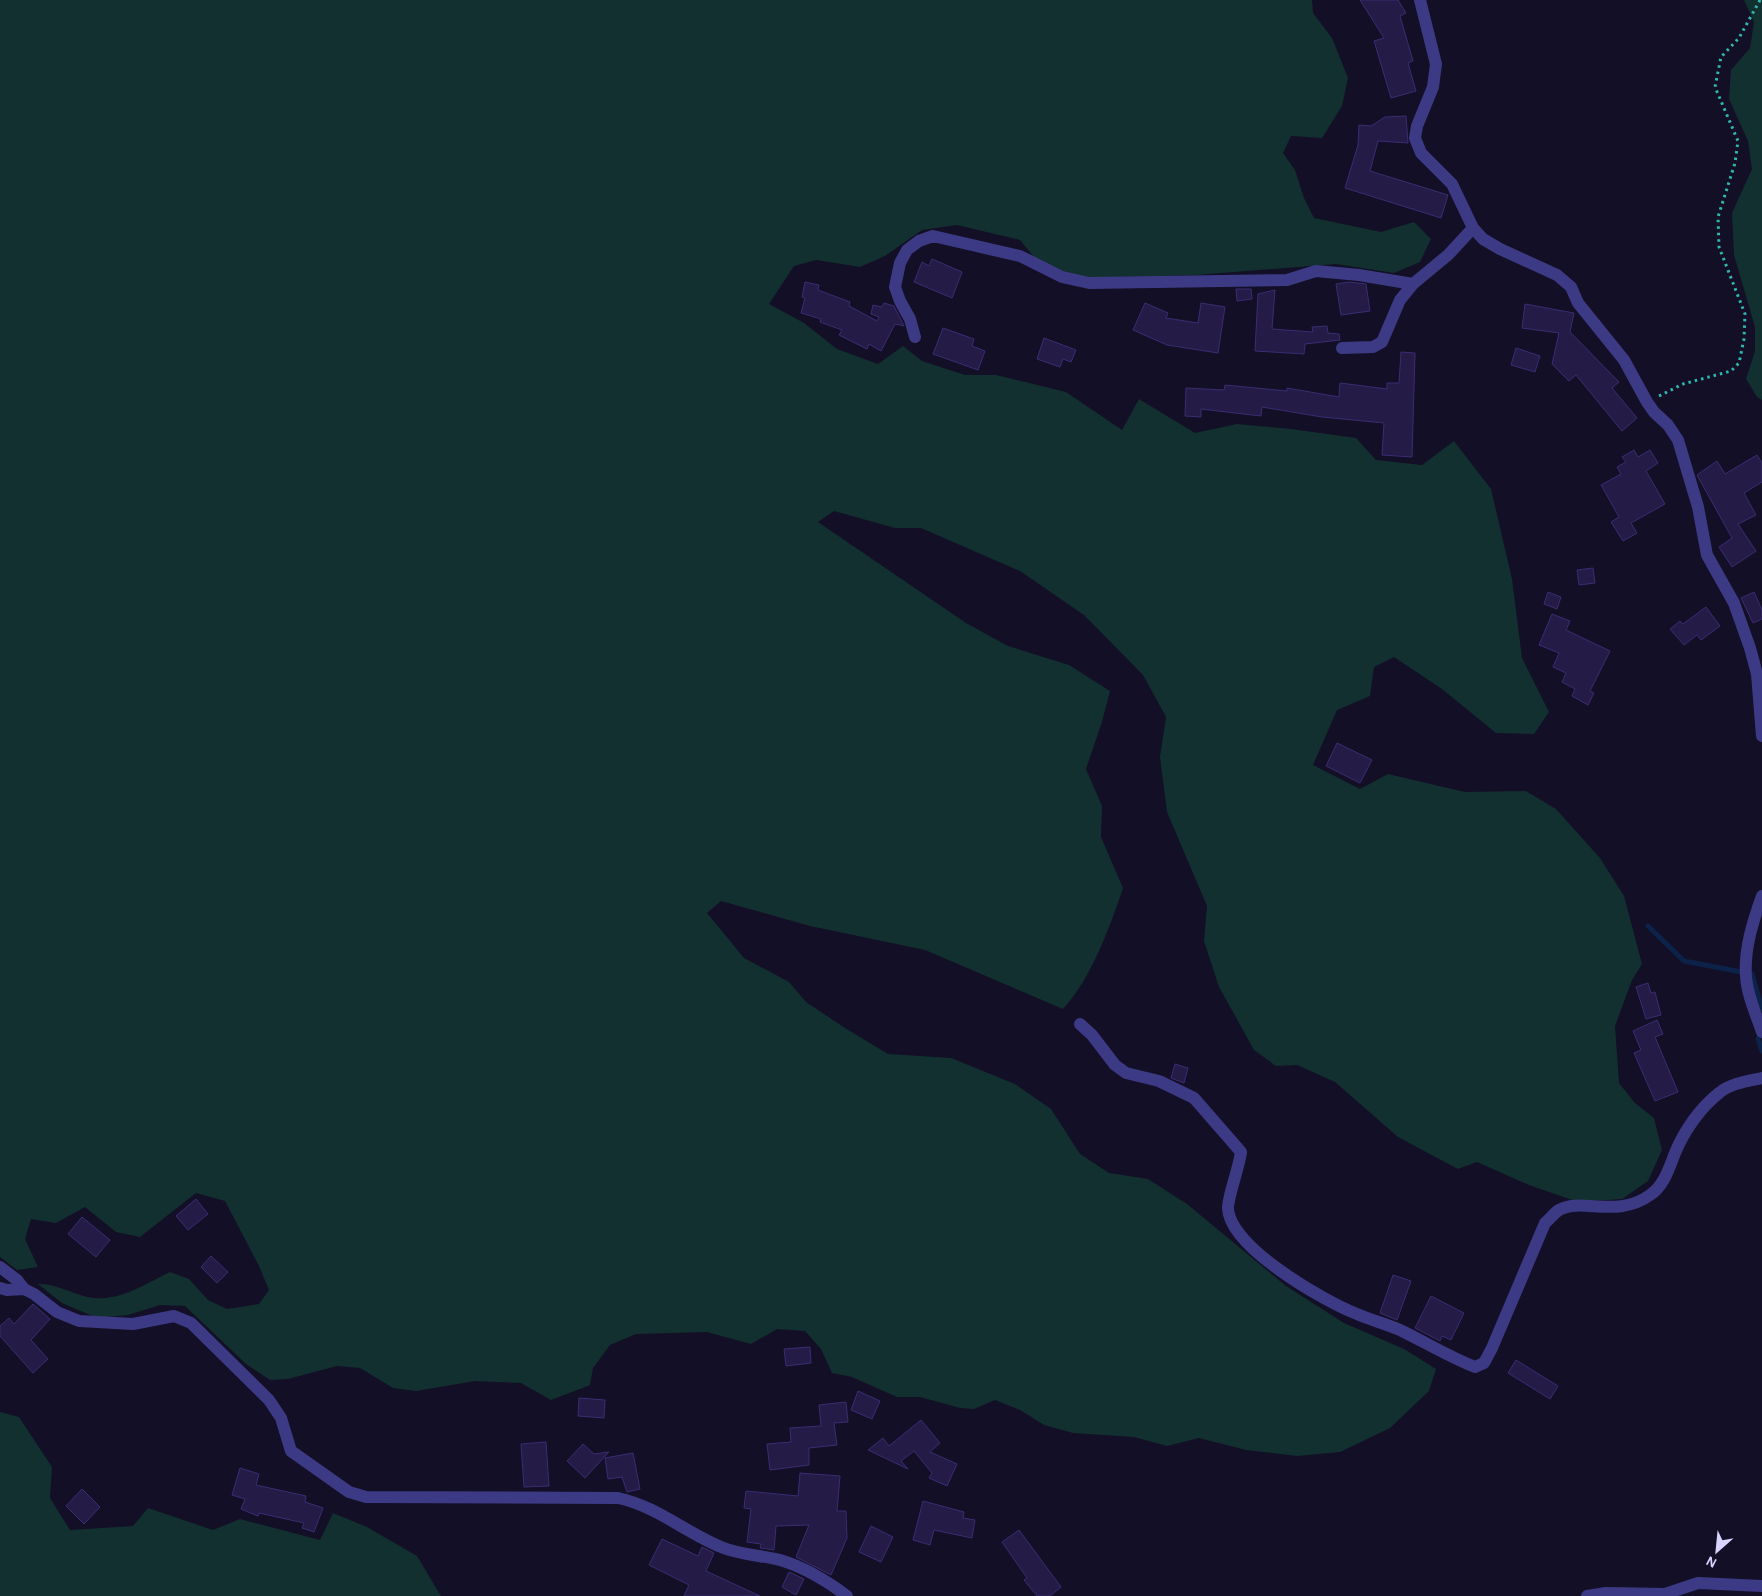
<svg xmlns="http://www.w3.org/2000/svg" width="1762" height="1596" font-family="'Alegreya Sans',sans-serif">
<rect width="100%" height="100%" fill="#130f26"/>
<g fill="#12302f">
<path d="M0 0H1312L1313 13 1332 38 1348 78 1342 106 1322 138 1291 136 1283 153 1295 170 1304 198 1314 218 1381 232 1414 222 1431 239 1420 262 1394 273 1336 264 1196 275 1076 278 1044 269 1020 240 957 225 922 230 885 256 860 267 816 260 794 266 769 304 804 323 837 349 878 364 903 346 922 361 965 375H996L1066 392 1122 430 1139 399 1195 433 1237 424 1291 429 1356 438 1376 460 1422 465 1454 441 1491 489 1512 579 1522 658 1549 712 1534 734 1496 733 1442 689 1394 657 1374 667 1370 696 1337 710 1313 765 1360 789 1388 774 1465 792 1526 791 1556 809 1600 858 1624 896 1642 964 1632 980 1615 1026 1619 1083 1635 1103 1654 1118 1662 1150 1648 1181 1622 1199 1578 1202 1529 1185 1477 1162 1458 1169 1398 1137 1335 1082 1297 1065 1276 1066 1254 1050 1219 987 1204 941 1207 906 1167 812 1160 757 1166 717 1143 675 1084 615 1020 571 921 528H895L834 511 818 522 966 623 1008 646 1069 665 1110 691 1102 722 1086 769 1102 806 1101 837 1123 888C1110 927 1091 979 1063 1009L925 950 810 926 721 901 707 913 744 958 789 982 806 1002 845 1028 888 1054 951 1058 1015 1084 1051 1109 1080 1154 1109 1173 1148 1179 1187 1204 1286 1286 1344 1323 1404 1349 1436 1369 1429 1391 1390 1428 1340 1452 1297 1456 1246 1450 1199 1438 1167 1446 1134 1437 1073 1433 1044 1425 1020 1410 995 1400 974 1409 960 1408 920 1397H897L852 1377 832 1373 821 1349 805 1331 777 1329 751 1344 707 1332 636 1334 610 1345 593 1368 590 1385 551 1400 521 1383 475 1381 416 1391 393 1388 360 1368 337 1366 288 1379 270 1380 246 1364 185 1306 160 1305 128 1315 97 1318 62 1303 38 1284C57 1283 75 1296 94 1298 120 1301 147 1283 170 1272L189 1279 208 1300 227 1309 259 1304 269 1290 259 1266 225 1201 196 1193 140 1237 116 1232 85 1207 56 1223 31 1219 25 1239 38 1267 17 1270 0 1257Z"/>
<polygon points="1744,0 1762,0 1762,400 1757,397 1746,379 1755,351 1755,327 1734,255 1732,213 1752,169 1748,141 1729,99 1731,70 1750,48 1754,22"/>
<polygon points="0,1412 19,1417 52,1467 50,1498 70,1530 133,1526 148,1508 213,1530 240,1519 320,1540 333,1513 367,1527 417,1556 441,1596 0,1596"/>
</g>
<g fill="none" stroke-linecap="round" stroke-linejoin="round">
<g stroke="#0c2248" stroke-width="5">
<polyline points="1648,926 1684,961 1752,974 1762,1009"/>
<polyline points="1762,1033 1758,1039 1762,1051"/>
</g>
</g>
<g fill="#241b47" stroke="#3b2d73">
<polygon points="1360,0 1398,0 1406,13 1400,16 1413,61 1408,63 1416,91 1391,98 1374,41 1384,38"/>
<polygon points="1406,116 1408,143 1378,141 1370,171 1448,195 1441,218 1345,188 1358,145 1359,125 1371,126 1385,117"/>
<polygon points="932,259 962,272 952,298 914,282 922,262 929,266"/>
<polygon points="805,282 819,285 818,290 850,302 849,306 877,321 879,317 871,314 873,305 882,307 884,303 894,306 904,326 895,324 881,351 869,344 867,349 839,335 842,330 820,322 821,319 801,313 805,298 802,297"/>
<polygon points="1348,282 1366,284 1370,311 1341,315 1336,284"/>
<polygon points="1236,289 1251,289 1252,299 1237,301"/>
<polygon points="1275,290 1272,329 1313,332 1312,327 1327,326 1328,333 1339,334 1340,340 1305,344 1304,354 1255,351 1258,294"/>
<polygon points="1145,303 1168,313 1166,318 1198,323 1201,303 1225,307 1218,353 1167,345 1133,330"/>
<polygon points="1525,304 1574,313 1570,332 1619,382 1612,388 1637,418 1622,431 1576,375 1569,381 1552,364 1559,333 1522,328"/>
<polygon points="943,328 974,339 972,346 985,351 978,370 933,354"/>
<polygon points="1044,338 1076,350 1071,362 1063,359 1060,367 1037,359"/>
<polygon points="1516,348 1540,356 1535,372 1511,365"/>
<polygon points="1401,352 1415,353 1412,457 1382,455 1384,423 1322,417 1262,407 1261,416 1201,409 1201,417 1185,416 1186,388 1224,390 1225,385 1287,391 1287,388 1339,397 1340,383 1387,389 1387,383 1399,383"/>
<polygon points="1634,450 1638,457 1650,450 1658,463 1646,471 1665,504 1631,523 1637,533 1623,541 1611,522 1619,517 1601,485 1621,474 1617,467 1626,462 1622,457"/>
<polygon points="1757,455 1762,463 1762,482 1744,493 1756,515 1738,524 1756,551 1732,567 1719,547 1732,538 1697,475 1717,461 1725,474"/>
<polygon points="1593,568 1595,583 1579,585 1577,570"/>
<polygon points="1548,592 1561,597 1557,609 1544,604"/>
<polygon points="1754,592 1762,610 1762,619 1753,623 1741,598"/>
<polygon points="1706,607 1720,626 1701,640 1697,635 1684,645 1670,629 1680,621 1683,624"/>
<polygon points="1552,614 1570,621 1566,630 1610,651 1590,691 1594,693 1588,705 1572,696 1575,689 1562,682 1566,673 1553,667 1559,653 1539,645"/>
<polygon points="1337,743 1372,760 1360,783 1326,766"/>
<polygon points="1648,983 1651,993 1655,992 1661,1015 1646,1019 1636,987"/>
<polygon points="1657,1020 1663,1034 1655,1037 1678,1092 1655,1101 1634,1053 1641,1050 1633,1031"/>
<polygon points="1175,1064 1188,1068 1184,1083 1171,1078"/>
<polygon points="196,1199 208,1214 188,1230 176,1216"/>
<polygon points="82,1217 110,1240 96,1257 68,1234"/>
<polygon points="211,1256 228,1272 217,1283 201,1267"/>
<polygon points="1393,1275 1411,1281 1397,1320 1380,1313"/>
<polygon points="1431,1296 1464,1313 1451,1340 1442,1336 1440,1341 1415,1328"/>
<polygon points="33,1304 50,1319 31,1340 48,1359 33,1373 0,1336 0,1326 9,1318 14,1324"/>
<polygon points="810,1347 811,1363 786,1366 784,1349"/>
<polygon points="1516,1360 1558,1386 1550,1399 1508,1373"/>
<polygon points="858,1391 880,1401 872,1419 851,1410"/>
<polygon points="579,1398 605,1400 604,1418 578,1416"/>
<polygon points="846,1402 848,1422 834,1423 837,1445 809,1448 809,1465 770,1470 767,1444 791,1442 790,1428 821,1426 819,1405"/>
<polygon points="921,1420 940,1443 930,1452 957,1464 947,1486 929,1478 932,1473 914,1451 901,1461 908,1469 868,1450 883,1438 889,1446"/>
<polygon points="546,1442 549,1486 524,1487 521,1444"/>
<polygon points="583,1444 594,1454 609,1452 585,1478 567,1461"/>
<polygon points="633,1453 640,1489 627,1492 622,1477 608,1479 605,1458"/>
<polygon points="240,1468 259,1474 256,1485 306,1496 305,1502 323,1508 314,1532 302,1528 304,1523 259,1513 258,1516 241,1509 245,1499 232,1495"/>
<polygon points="800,1473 840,1476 837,1511 846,1511 847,1538 831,1575 796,1557 809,1525 776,1526 774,1550 760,1548 761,1544 747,1542 751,1509 744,1508 746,1491 798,1496"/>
<polygon points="82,1489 100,1507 84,1524 66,1506"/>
<polygon points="923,1501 964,1512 963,1518 975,1520 972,1538 934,1530 930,1545 913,1540"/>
<polygon points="871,1526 893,1537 881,1562 859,1552"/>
<polygon points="1019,1530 1061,1587 1050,1596 1037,1596 1024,1580 1027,1578 1002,1542"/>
<polygon points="662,1539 698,1556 702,1547 714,1553 706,1571 760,1596 684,1596 689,1585 649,1565"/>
<polygon points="789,1572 804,1579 796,1595 782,1587"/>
</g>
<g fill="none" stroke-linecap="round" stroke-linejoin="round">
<polyline stroke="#2fb8b0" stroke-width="3" stroke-dasharray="2.5 4" stroke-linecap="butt" points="1659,396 1683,384 1731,371 1739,363 1744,339 1745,314 1719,247 1718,217 1735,163 1738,141 1715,87 1721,57 1739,38 1760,0"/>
<g stroke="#3d3a85" stroke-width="12">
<polyline points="1420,0 1436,64 1433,87 1417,126 1415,138 1421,153 1452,184 1473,228 1483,239 1500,249 1557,275 1571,287 1578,303 1624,360 1647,402 1654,412 1668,425 1678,440 1698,507 1707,555 1734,603 1750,648 1757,674 1762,736"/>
<polyline points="915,337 910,319 900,301 895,287 900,263 907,250 919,241 933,236 1020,256 1062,277 1089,283 1287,280 1316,271 1359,275 1413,284"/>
<polyline points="1342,348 1373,347 1382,342 1400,300 1413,284 1448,255 1473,228"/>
<path d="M1762 896C1753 921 1744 949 1746 976 1747 995 1756 1014 1762 1032"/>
<path d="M1080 1024 1092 1035 1115 1065 1126 1073 1159 1081 1194 1098 1241 1152C1239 1168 1228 1196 1228 1208 1229 1247 1324 1301 1357 1314 1371 1320 1386 1324 1400 1330 1425 1342 1449 1357 1475 1367L1484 1363 1492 1348 1545 1223C1549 1220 1554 1213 1559 1210 1581 1197 1617 1219 1650 1195 1664 1186 1669 1168 1675 1153 1684 1131 1700 1108 1719 1093 1731 1083 1748 1081 1762 1078"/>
<polyline points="0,1267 17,1280 24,1289"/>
<path d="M0 1288 7 1290 24 1289 34 1294 57 1312 79 1321 133 1324 174 1316 191 1323 269 1400 281 1418 291 1451 349 1492 366 1497 618 1498C656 1506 685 1532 721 1547 740 1555 760 1555 780 1560 804 1567 827 1581 847 1596"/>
<polyline points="1587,1596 1606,1593 1665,1594 1698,1583 1762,1586"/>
</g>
</g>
<g transform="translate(1717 1551) rotate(207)" stroke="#130f26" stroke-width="4" paint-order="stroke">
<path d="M0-4L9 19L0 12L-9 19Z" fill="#d9d4ff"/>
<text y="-8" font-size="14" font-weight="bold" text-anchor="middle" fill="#d9d4ff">N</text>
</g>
</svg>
